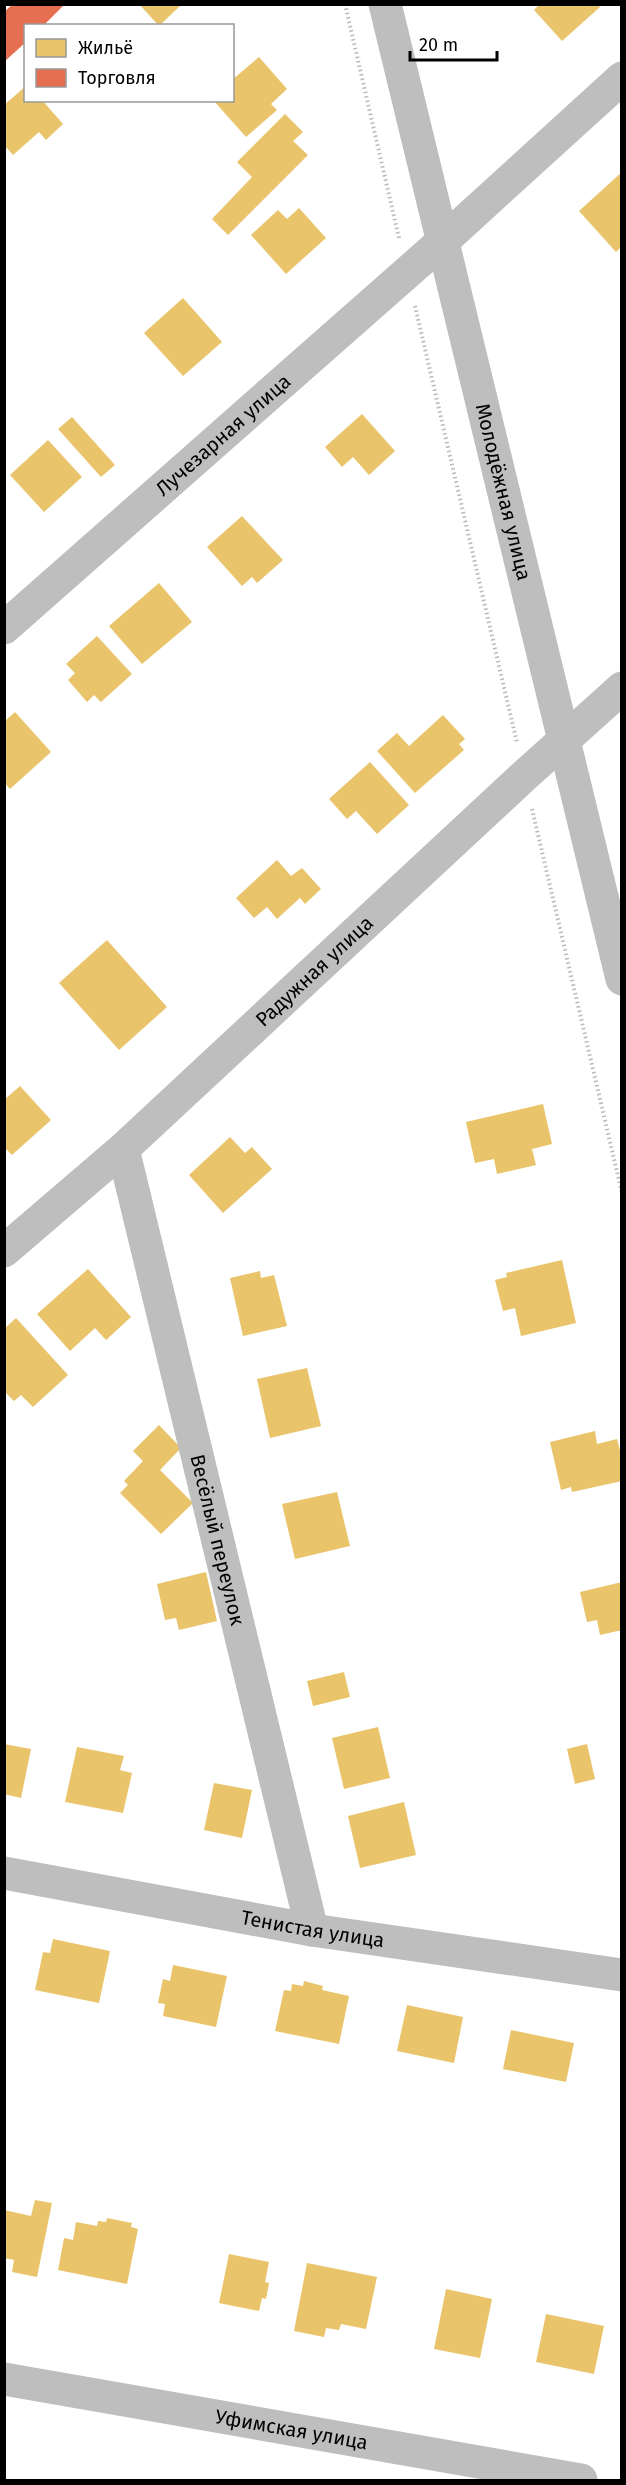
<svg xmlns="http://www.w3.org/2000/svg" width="626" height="2485" font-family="'Fira Sans',sans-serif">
<rect width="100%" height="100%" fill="#fff"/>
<g fill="#e9c46a">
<polygon points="139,4 182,4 159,26"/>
<polygon points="540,4 597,4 600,7 562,41 534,10"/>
<polygon points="259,57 287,89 271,104 277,110 246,137 213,100 232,100 232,80"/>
<polygon points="26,86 26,100 42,100 63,124 46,140 39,132 13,155 4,145 4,105"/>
<polygon points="285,114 303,132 293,141 308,155 228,235 212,219 252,177 237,162"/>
<polygon points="622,172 622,246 616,252 579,211"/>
<polygon points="299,208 326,238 286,274 251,235 278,210 287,219"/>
<polygon points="183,298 222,342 183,376 144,333"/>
<polygon points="362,414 395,451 369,475 353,457 342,467 325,447"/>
<polygon points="72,417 115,465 101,477 58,429"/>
<polygon points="48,440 82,477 44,512 10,475"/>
<polygon points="242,516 283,560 257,583 252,577 242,586 207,547"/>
<polygon points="159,583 192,622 142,664 109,626"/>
<polygon points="97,636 132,674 101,702 94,695 87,702 68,680 75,673 66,664"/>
<polygon points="15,712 51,752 10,789 4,782 4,722"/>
<polygon points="443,715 465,739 459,744 464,750 415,793 377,751 397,733 409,746"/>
<polygon points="370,762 409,805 377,834 356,811 347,819 329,799"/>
<polygon points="277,860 291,876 302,868 321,889 305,904 300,898 277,919 267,907 254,918 236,898"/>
<polygon points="107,940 167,1007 119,1050 59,983"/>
<polygon points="20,1086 51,1120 12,1155 4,1147 4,1100"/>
<polygon points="543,1104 552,1144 532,1149 536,1165 497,1174 494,1159 475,1163 466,1122"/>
<polygon points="230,1137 245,1153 252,1147 272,1169 223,1213 189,1175"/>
<polygon points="562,1260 576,1323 521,1336 515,1308 503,1311 495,1280 507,1277 506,1273"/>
<polygon points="88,1269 131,1317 106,1340 95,1328 70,1351 37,1314"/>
<polygon points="260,1271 261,1278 274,1275 287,1326 243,1336 230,1278"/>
<polygon points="16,1318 68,1375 33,1407 21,1395 14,1401 4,1391 4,1329"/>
<polygon points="307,1368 321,1426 270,1438 257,1379"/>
<polygon points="159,1425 181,1448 160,1470 193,1503 161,1534 120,1493 128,1485 124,1481 143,1461 133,1451"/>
<polygon points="595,1431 597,1444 617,1439 622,1458 622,1481 572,1492 571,1487 561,1490 550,1442"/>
<polygon points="337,1492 350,1546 295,1559 282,1504"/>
<polygon points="206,1572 217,1621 179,1630 176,1618 165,1620 157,1584"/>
<polygon points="622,1582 622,1630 600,1635 597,1620 587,1622 580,1592"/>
<polygon points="344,1672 350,1697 313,1706 307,1681"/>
<polygon points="378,1727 390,1778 344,1789 332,1738"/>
<polygon points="4,1744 31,1749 21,1798 4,1794"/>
<polygon points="587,1744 595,1779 575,1784 567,1749"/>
<polygon points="77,1747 124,1756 120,1770 132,1773 123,1813 65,1802"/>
<polygon points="214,1783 252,1790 242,1838 204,1830"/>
<polygon points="404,1802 416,1855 360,1868 348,1816"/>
<polygon points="53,1939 110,1951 99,2003 35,1990 43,1952 50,1953"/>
<polygon points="173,1965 227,1976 216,2027 163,2016 165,2004 158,2003 163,1979 170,1981"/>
<polygon points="304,1981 323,1986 322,1990 349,1996 339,2044 275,2031 284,1990 291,1991 292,1984 303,1986"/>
<polygon points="407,2005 463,2017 454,2063 397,2051"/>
<polygon points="511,2030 574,2043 566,2082 503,2069"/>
<polygon points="35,2200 52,2203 37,2277 12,2272 14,2260 4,2258 4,2210 31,2216"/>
<polygon points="107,2218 132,2223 131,2227 138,2229 127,2284 58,2270 64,2238 73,2240 76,2222 97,2226 98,2221 106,2222"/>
<polygon points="229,2254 269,2262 265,2282 269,2283 266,2299 262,2298 259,2311 219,2303"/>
<polygon points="307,2263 377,2277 366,2329 341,2324 339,2330 326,2328 324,2337 294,2331"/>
<polygon points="446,2289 492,2299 480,2358 434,2349"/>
<polygon points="546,2314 604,2326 594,2374 536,2362"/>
</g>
<polygon fill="#e76f51" points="13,4 65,4 43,26 26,26 26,42 4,62 4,12"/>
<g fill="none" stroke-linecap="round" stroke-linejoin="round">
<g stroke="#b9b9b9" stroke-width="4" stroke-dasharray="1.5 3" stroke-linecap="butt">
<polyline points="345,4 399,238"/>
<polyline points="415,306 517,743"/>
<polyline points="532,809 622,1193"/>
</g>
<g stroke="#bebebe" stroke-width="33">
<path id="s1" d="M385 4 622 979"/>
<path id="s2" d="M4 628 443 241 622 78"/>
<path id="s3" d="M123 1149 312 1930"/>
<path id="s4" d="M4 1251 123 1149 524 776 622 688"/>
<path id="s5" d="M4 1873 312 1930 622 1975"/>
<path id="s6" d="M4 2379 581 2480"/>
</g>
</g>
<g text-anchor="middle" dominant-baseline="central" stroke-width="6" stroke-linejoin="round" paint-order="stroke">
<g font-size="20" fill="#000" stroke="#fff">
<text stroke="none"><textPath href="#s2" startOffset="292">Лучезарная улица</textPath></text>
<text stroke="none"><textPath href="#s1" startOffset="502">Молодёжная улица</textPath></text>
<text stroke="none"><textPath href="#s4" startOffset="418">Радужная улица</textPath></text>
<text stroke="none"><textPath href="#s3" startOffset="402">Весёлый переулок</textPath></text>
<text stroke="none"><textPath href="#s5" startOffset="314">Тенистая улица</textPath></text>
<text stroke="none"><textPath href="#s6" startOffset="292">Уфимская улица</textPath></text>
</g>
</g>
<rect width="626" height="2485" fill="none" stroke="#000000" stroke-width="12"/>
<rect x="24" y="24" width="210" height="78" fill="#ffffff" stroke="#999999" stroke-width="1.5"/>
<rect x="36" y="39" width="30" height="18" fill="#e9c46a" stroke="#999999" stroke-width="1.5"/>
<text x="78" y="54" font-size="18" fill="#000000">Жильё</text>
<rect x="36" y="69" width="30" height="18" fill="#e76f51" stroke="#999999" stroke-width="1.5"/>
<text x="78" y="84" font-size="18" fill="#000000">Торговля</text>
<path d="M410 51v9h87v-9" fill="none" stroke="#000000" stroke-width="3"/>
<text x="419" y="51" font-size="18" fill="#000000" stroke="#ffffff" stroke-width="4.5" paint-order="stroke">20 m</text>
</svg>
